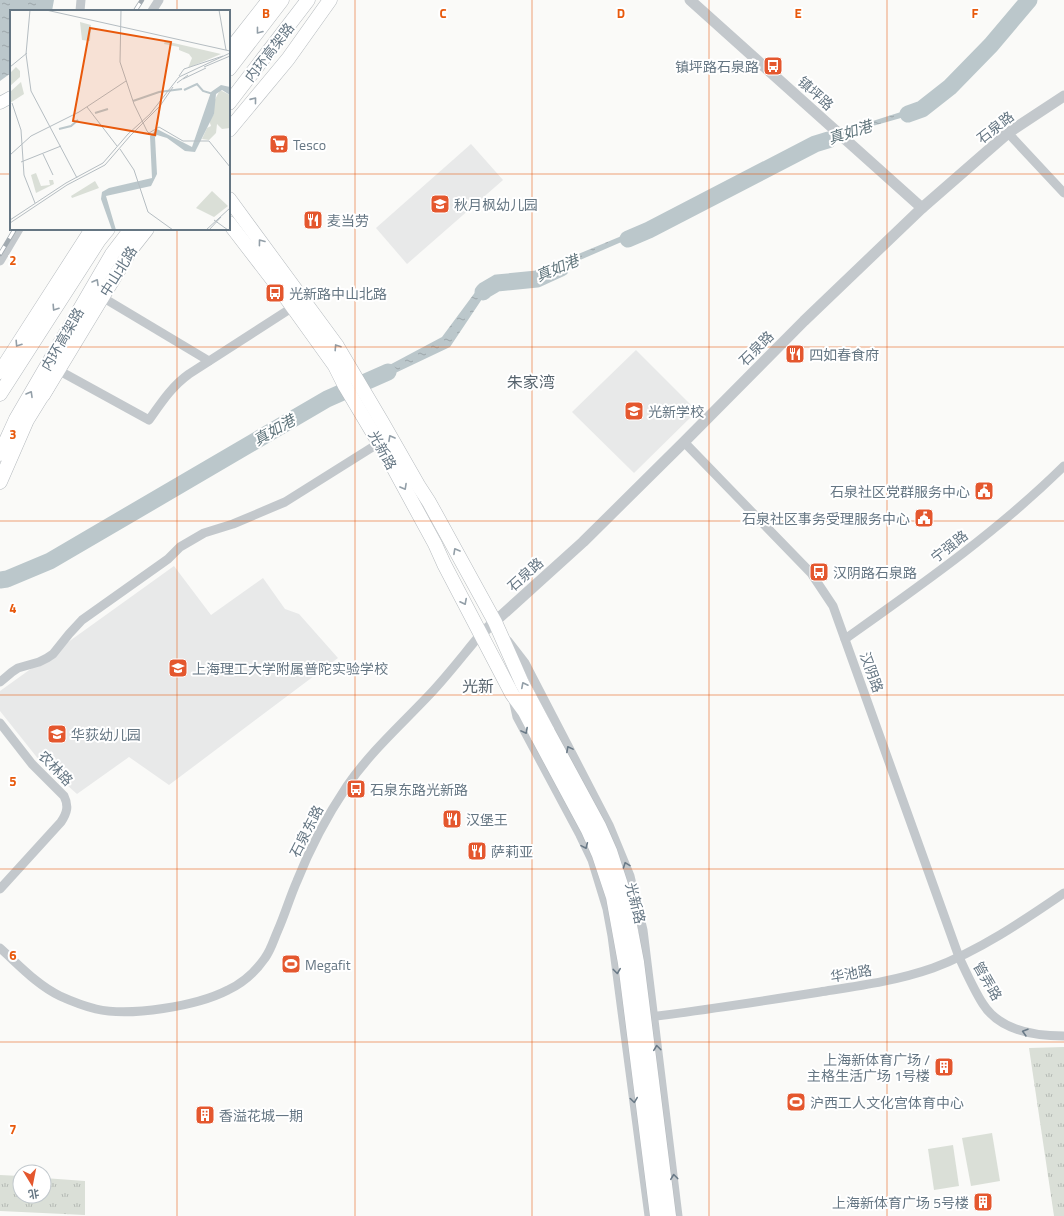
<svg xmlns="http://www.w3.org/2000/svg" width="1064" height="1216" font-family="'Titillium Web','Noto Sans SC',sans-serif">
<defs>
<pattern id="park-tufts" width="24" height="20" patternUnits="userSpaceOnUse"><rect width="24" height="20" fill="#dadfd7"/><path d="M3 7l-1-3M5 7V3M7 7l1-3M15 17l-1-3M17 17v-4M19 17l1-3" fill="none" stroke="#b4b9b4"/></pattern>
<pattern id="water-ripples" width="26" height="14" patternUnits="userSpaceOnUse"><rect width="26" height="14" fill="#bbc7cb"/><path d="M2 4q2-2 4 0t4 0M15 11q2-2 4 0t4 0" fill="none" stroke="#9ca6aa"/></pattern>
</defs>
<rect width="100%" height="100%" fill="#fafaf8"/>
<g fill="#e8e9e9">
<polygon points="471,144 503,180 407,264 376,228"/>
<polygon points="636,350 697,411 634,473 572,412"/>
<polygon points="174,566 211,615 263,578 285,609 299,614 338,658 169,785 129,757 77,794 39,760 0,711 0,691"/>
</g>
<g fill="#dadfd7">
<polygon points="992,1133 1000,1181 971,1186 962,1138"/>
<polygon points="953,1145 959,1186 934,1190 928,1149"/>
</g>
<g fill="url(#park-tufts)">
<polygon points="1064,1047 1064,1216 1054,1216 1029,1048"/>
<polygon points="0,1175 20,1176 20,1196 44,1196 44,1178 85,1181 85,1215 0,1211"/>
</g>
<g fill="url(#water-ripples)">
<polygon points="0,0 54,0 52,11 11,11 11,73 0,81"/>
<polygon points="1020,0 1027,0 1007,31 994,48 952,90 922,112 855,131 807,148 649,230 541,277 504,283 484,296 450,347 370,385 365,378 442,337 479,287 496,277 535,272 648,225 804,143 929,103 950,87 991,46 998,30"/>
</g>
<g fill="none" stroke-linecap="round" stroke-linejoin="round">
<g stroke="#bbc7cb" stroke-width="17">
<polyline points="908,114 922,109 950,87 991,45 1029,0"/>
<polyline points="628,239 649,230 815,144 828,140"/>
<polyline points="483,292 485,290 497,283 537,279 561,268"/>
<polyline points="0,580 7,579 50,561 327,399 388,372"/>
</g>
<g stroke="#b3babf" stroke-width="13">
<polyline id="secondary" points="0,103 11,97"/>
</g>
<g stroke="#b5babe" stroke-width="15">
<g id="primary">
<polyline points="229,51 269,0"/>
<polyline points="229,130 288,59 330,0"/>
<polyline points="229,199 337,346 382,422 418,485 429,502 495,622 522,683 548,732"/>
<polyline points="229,223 279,288 335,366 345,386 392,465 435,544 444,564 512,694 525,712 538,737"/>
<polyline points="0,372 92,229"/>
<polyline points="43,395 132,248 147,229"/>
</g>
</g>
<g stroke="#b4b9bd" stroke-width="15">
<g id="trunk">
<polyline points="229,69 282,0"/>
<polyline points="229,103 308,0"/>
<polyline points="0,394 99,240 108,229"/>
<polyline points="0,454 16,419 112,254 131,229"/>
<polyline points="0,482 27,420 48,386"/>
</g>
</g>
<g stroke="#c3c8cc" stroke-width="9">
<polyline points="80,11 81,0"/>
<polyline points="152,11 159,0"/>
<polyline points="1008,133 1064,193"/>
<polyline points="0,261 19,229"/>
<polyline points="102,297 209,361"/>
<path d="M58 370 149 420C161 403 172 386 189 374L293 307"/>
<path d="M684 442 811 573 833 606 959 957C966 972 974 990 983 1004 1000 1031 1035 1036 1064 1036"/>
<path d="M845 639C921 585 997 532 1064 466"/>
<polyline points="508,641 525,663 609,825 630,876 643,930 678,1216"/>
<polyline points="0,682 12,672 18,668 39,662 47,658 53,654 69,634 82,620 168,559 180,547 204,533 233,524 285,502 379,443"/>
<polyline points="513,699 517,717 580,835 592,860 607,909 612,936 649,1216"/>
<path d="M0 723 32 764 64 796C69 806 67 813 61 822L0 889"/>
<path d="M0 948C19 965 37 985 60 996 71 1001 84 1006 96 1009 130 1017 197 1006 228 990 243 983 256 971 265 958 271 950 274 939 278 930 285 914 290 897 297 881 310 848 327 816 347 786 371 751 402 724 431 693 448 675 464 654 480 635"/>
<path d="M649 1017C706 1010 763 1001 820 992 858 986 896 981 933 968 979 951 1023 921 1064 893"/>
</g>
<g stroke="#c3c8cc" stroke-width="11">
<polyline points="690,0 922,208"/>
<polyline points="480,635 583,542 684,442 804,321 922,208 1008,133 1064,96"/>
</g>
<use href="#secondary" stroke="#fff" stroke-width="12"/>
<use href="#primary" stroke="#fff" stroke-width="14"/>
<use href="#trunk" stroke="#fff" stroke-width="14"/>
<g stroke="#a2aab0" stroke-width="4.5">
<g id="rail">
<polyline points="135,11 142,0"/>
<polyline points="0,254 15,229"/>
</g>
</g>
<use href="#rail" stroke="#fff" stroke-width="3" stroke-dasharray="9" stroke-linecap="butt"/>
<g stroke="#b5babe" stroke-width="15" stroke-linecap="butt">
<g id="primary-bridge">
<polyline points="548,732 599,826 610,851 624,894 637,962 669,1216"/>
<polyline points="538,737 588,830 599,855 613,897 625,963 657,1216"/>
</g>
</g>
<use href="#primary-bridge" stroke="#fff" stroke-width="14"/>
</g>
<defs><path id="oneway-chevron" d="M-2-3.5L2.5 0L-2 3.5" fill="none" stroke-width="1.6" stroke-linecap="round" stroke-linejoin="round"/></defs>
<g stroke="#939fa8">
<use href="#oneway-chevron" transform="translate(259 31) rotate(128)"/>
<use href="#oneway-chevron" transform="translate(254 100) rotate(-51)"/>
<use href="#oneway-chevron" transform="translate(261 242) rotate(-127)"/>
<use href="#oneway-chevron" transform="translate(96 282) rotate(-60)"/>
<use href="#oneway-chevron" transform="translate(55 308) rotate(123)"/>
<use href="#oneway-chevron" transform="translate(18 344) rotate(123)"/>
<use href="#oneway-chevron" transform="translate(337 347) rotate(-123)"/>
<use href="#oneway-chevron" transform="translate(30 394) rotate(-60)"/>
<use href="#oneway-chevron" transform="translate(391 438) rotate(-119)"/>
<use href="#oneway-chevron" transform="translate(404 487) rotate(61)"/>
<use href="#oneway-chevron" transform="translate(456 551) rotate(-119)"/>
<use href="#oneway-chevron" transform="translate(464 602) rotate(63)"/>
<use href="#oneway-chevron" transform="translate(524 685) rotate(-117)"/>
</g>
<g stroke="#6a7a87">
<use href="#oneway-chevron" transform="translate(525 731) rotate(62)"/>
<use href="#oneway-chevron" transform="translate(569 749) rotate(-118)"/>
<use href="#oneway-chevron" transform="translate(585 846) rotate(66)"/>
<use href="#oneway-chevron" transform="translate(626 865) rotate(-110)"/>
<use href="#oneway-chevron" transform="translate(617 971) rotate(83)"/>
<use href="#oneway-chevron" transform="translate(1025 1032) rotate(-164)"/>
<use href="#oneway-chevron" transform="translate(657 1048) rotate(-97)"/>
<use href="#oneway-chevron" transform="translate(634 1100) rotate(82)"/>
<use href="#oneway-chevron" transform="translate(674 1177) rotate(-97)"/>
</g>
<path fill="none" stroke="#e8590c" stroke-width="1" stroke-opacity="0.55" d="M177 0V11M355 0V1216M532 0V1216M709 0V1216M887 0V1216M0 174H11M229 174H1064M177 229V1216M0 347H1064M0 521H1064M0 695H1064M0 869H1064M0 1042H1064"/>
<defs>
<g id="bus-square" transform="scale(1)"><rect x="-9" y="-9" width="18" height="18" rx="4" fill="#e4572e" stroke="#fff"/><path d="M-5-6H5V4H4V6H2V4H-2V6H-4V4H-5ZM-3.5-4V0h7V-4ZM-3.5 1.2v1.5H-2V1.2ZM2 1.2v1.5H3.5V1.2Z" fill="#fff"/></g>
<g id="supermarket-square" transform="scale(1)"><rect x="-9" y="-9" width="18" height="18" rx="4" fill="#e4572e" stroke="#fff"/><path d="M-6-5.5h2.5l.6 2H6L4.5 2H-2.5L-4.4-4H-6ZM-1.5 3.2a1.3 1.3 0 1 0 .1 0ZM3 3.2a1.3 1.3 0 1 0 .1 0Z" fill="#fff"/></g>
<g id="school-square" transform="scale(1)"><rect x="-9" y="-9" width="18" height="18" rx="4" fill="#e4572e" stroke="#fff"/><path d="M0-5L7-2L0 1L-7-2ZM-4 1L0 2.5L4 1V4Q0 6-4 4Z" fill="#fff"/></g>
<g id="restaurant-square" transform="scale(1)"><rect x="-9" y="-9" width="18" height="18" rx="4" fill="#e4572e" stroke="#fff"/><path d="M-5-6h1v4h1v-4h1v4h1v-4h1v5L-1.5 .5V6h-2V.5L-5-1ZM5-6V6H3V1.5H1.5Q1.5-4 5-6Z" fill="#fff"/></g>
<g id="civic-square" transform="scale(1)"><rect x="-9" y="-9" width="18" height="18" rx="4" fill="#e4572e" stroke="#fff"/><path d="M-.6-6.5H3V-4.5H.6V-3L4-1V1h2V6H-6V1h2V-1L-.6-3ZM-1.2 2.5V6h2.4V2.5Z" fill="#fff"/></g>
<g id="stadium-square" transform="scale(1)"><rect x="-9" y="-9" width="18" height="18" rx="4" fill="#e4572e" stroke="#fff"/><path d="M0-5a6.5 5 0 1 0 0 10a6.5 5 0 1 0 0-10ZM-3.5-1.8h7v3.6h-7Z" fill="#fff"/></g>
<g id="building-square" transform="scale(1)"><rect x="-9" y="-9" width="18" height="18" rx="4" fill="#e4572e" stroke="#fff"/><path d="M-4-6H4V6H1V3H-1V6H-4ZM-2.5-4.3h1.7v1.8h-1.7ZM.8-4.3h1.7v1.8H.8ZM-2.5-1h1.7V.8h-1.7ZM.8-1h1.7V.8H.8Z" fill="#fff"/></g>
</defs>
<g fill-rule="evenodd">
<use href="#bus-square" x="773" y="66"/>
<use href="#supermarket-square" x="279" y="144"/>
<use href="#school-square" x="440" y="204"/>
<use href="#restaurant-square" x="313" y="220"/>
<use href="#bus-square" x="275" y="293"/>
<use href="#restaurant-square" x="795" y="354"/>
<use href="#school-square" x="634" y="411"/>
<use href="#civic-square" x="984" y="491"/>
<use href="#civic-square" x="924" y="518"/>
<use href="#bus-square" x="819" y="572"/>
<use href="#school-square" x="178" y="668"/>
<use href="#school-square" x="57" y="734"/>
<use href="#bus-square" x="356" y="789"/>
<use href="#restaurant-square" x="452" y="819"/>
<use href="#restaurant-square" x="477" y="851"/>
<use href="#stadium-square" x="291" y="964"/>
<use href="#building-square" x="944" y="1067"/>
<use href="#stadium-square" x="796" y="1102"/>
<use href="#building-square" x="205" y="1115"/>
<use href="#building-square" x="983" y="1202"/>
</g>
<g text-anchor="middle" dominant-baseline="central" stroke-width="4" stroke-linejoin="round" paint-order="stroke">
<g font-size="14" fill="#657683" stroke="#fff">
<text transform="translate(269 52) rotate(-52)">内环高架路</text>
<text transform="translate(816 93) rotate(42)">镇坪路</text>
<text transform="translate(995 127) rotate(-38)">石泉路</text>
<text transform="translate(118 271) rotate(-58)">中山北路</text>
<text transform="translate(62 339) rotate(-60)">内环高架路</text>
<text transform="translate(756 348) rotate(-45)">石泉路</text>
<text transform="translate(383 450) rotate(61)">光新路</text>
<text transform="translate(949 546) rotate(-38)">宁强路</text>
<text transform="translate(525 574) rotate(-42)">石泉路</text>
<text transform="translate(872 672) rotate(70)">汉阴路</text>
<text transform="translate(56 768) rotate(46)">农林路</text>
<text transform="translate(306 831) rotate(-63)">石泉东路</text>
<text transform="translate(636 903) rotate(76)">光新路</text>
<text transform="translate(851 973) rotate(-10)">华池路</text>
<text transform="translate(988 981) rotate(60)">管弄路</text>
</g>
<g font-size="14" fill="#657683" stroke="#fff" text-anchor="start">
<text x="759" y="66" text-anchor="end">镇坪路石泉路</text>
<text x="293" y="144">Tesco</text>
<text x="454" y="204">秋月枫幼儿园</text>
<text x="327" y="220">麦当劳</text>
<text x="289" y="293">光新路中山北路</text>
<text x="809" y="354">四如春食府</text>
<text x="648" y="411">光新学校</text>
<text x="970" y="491" text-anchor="end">石泉社区党群服务中心</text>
<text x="910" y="518" text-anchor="end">石泉社区事务受理服务中心</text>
<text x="833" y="572">汉阴路石泉路</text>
<text x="192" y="668">上海理工大学附属普陀实验学校</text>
<text x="71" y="734">华荻幼儿园</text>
<text x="370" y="789">石泉东路光新路</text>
<text x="466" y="819">汉堡王</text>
<text x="491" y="851">萨莉亚</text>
<text x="305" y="964">Megafit</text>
<text x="930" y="1059" text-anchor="end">上海新体育广场 /<tspan x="930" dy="16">主格生活广场 1号楼</tspan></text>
<text x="810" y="1102">沪西工人文化宫体育中心</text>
<text x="219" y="1115">香溢花城一期</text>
<text x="969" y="1202" text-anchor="end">上海新体育广场 5号楼</text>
</g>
<g font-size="15" font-style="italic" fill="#60757c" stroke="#fff">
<text transform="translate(850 132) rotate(-18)">真如港</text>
<text transform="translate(557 268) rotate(-23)">真如港</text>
<text transform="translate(274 430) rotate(-30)">真如港</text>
</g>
<g font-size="16" fill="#57646e" stroke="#fff">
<text x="531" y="382">朱家湾</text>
<text x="478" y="686">光新</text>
</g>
</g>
<g transform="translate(10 10)">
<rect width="220" height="220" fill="#fafaf8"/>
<path d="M70 12 81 15 80 31 72 30ZM155 31 211 44 178 58 182 48 179 44 169 40V37L154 34ZM6 57 10 61V67L0 76V63ZM11 72 14 84 0 93V82ZM210 80 220 85V118L212 119 207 114 206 123 199 130 192 129 197 118 201 116 199 110 204 104 201 97ZM26 163 31 176 40 175 39 170H43L44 174 26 183 21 165ZM85 171 89 178 62 188 61 186ZM202 181 218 196 204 207 186 198Z" fill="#dadfd7"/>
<path d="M211 75 220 77V85L212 80 206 84 204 104 185 142 175 141 157 128 147 125 145 127 147 164 141 176 96 186 106 220H102L91 189 92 182 99 178 142 168 140 126 147 119 182 137 201 82Z" fill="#bbc7cb"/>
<path fill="none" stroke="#bbc7cb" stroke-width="2" d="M174 80 187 74 193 81 203 84M123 91 149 82 172 79M85 103 98 99M49 119 61 116 68 110"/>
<path fill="none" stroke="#b5bdc2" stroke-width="1" d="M20 0 16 44 21 81 67 168M36 0 220 41M111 0 110 52 124 94 137 121 139 123 149 117 173 131H199L220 157M209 0 216 40M0 57 17 43M194 57 220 46M169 66 174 59 213 46M173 69 196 58M167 73 178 65M2 93 11 120 14 165 25 193M77 97 107 136M110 139 124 160 138 202 163 220M33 144 43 165M0 145 21 126 69 102 116 71M11 152 51 136M0 210 56 173 93 153 118 124 140 104 169 67 220 43M204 210 218 220M0 213 57 175 95 155 120 126 150 96 163 77M196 220 220 198M199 220 211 207"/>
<path fill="#e8590c" fill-opacity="0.15" stroke="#e8590c" stroke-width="2" d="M80 18 161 32 145 125 63 111Z"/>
<rect width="220" height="220" fill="none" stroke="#657683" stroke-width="2"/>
</g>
<g font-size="13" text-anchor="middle" font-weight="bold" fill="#e8590c" stroke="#fff" stroke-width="4" stroke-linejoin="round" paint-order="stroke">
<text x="266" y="18">B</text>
<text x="443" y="18">C</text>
<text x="621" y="18">D</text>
<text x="798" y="18">E</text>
<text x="975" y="18">F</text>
<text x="13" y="265">2</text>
<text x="13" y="439">3</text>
<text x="13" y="613">4</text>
<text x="13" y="786">5</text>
<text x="13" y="960">6</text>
<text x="13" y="1134">7</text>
</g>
<g transform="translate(32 1184) rotate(170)"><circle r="19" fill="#ffffff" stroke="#c1c8cd"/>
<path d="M0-3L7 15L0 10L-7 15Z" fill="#e4572e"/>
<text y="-6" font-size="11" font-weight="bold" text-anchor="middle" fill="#657683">北</text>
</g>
</svg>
